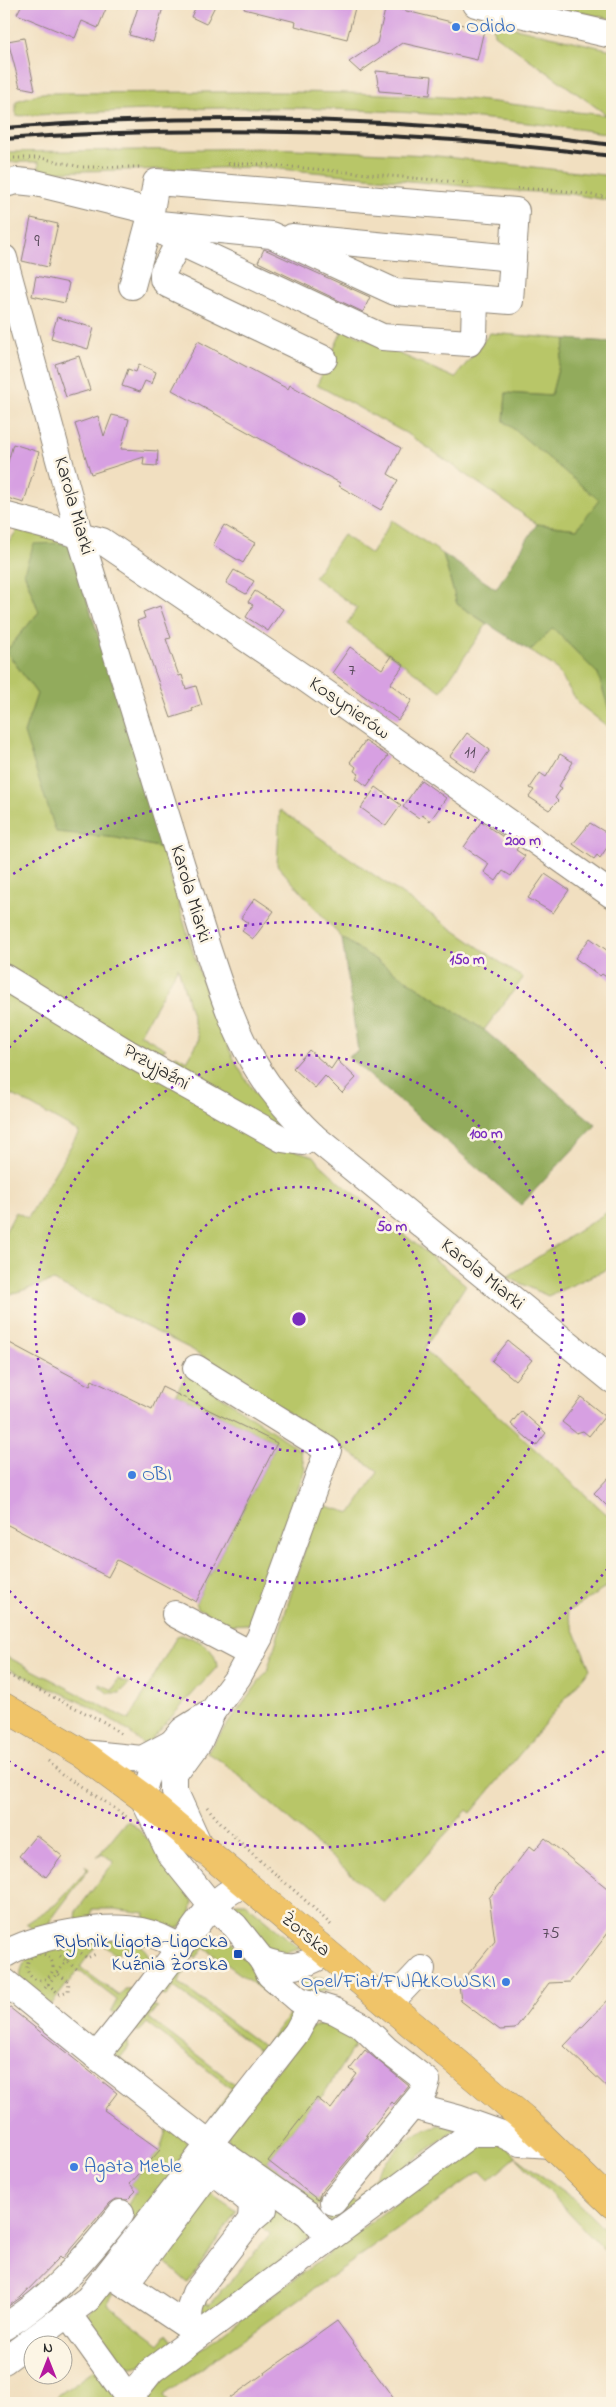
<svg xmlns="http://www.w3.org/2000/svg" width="616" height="2407" font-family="'Indie Flower',sans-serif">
<rect width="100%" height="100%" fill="#fcf5e5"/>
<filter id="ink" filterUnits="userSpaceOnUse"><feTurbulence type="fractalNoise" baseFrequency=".02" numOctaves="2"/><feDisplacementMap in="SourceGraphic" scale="10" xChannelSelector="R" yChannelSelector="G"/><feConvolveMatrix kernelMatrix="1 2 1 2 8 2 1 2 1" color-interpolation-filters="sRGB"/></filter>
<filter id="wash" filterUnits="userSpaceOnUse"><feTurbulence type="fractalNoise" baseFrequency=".0096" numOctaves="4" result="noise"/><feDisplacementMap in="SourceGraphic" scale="20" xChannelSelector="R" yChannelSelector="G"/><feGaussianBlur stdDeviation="1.12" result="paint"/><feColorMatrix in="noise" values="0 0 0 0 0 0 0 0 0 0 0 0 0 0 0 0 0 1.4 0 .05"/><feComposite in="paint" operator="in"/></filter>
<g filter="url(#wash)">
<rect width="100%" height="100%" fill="#f1dfc0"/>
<g fill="#b8c668" stroke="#72784a">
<polygon points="570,4 612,4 612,19 568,10"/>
<path d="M493 23 612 50V134C519 120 424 112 330 109 225 105 120 111 16 116V101L42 93C170 93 299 89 427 96 487 99 547 110 607 115L494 34Z"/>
<polygon points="273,148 428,155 612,176 612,201 571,194 517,191 259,167 39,172 39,162 4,162 4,152"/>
<polygon points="343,329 455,378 490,333 566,339 551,396 506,393 504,421 600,500 577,529 537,524 411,436 317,385"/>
<polygon points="392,520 443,554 457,604 487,624 441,691 347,624 357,608 314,577 343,535 371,554"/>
<path d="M20 526 69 543 24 572 39 612 6 651 37 694 24 733 117 838 162 848C184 918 201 992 233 1057 246 1084 266 1105 279 1131L171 1065 176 1055 187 1061 199 1040 178 967 140 1034 166 1049 156 1056 4 972V549Z"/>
<polygon points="553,628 598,674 612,719 612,730 579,704 555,667 530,651"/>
<polygon points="280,810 523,978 484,1030 342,938 277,865"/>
<polygon points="4,982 287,1148 314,1156 320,1164 341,1183 466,1285 424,1349 612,1519 612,1584 567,1612 590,1669 471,1813 467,1810 384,1903 228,1766 207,1752 267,1671 317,1511 323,1505 351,1513 378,1472 374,1468 191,1349 53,1281 4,1296 4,1234 16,1212 28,1218 79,1132 4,1090"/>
<polygon points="612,1209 612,1267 548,1296 507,1277"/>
<polygon points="187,1373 300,1450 305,1469 259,1599 256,1615 248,1624 228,1625 198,1608 196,1602 277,1443 176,1394"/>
<path d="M181 1635C199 1639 216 1648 217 1667L145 1746C108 1709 50 1689 4 1667V1655L129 1720 177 1636Z"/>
<polygon points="118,1679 129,1684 120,1693 108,1693 100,1687 100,1684 113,1690"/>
<path d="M127 1820C156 1842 174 1871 193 1901L190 1918 178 1928 144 1926 145 1913 114 1909H92L91 1922 79 1921 76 1919 77 1910 114 1862 102 1853 97 1857Z"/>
<polygon points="85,1865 89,1869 47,1925 37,1932 26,1924 56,1904 87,1870"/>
<polygon points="237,1903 245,1903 300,1949 285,1953 271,1953 229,1907"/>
<polygon points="215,1937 231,1941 291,2012 294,2024 222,2112 211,2118 232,2089 147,2023 140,2031 136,2031 132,2025 152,2005 158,2007 149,2018 236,2085 261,2052 174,1987 166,1996 161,1995 160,1988 179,1968 186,1972 181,1976 179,1983 264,2047 291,2012 204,1947 196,1958 191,1953 203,1938"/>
<path d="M75 1941C100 1941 153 1930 150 1968L125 1946 116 1955 99 1942 80 1967 119 1996 125 1989H131V1996L117 2014 111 2011 117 2000 78 1970 51 2005 21 1983C16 1950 51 1948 75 1941Z"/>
<polygon points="320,1977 331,1980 340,1987 324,1991 305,1992 297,1982"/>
<polygon points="332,2020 351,2031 356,2043 320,2100 317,2098 268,2161 323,2203 310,2210 229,2144 227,2130 311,2028"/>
<polygon points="122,2042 128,2042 129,2047 120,2058 147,2075 141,2080 112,2052"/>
<path d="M168 2124C179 2134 189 2140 190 2156L112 2254H106L103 2247 136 2191 130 2184 160 2150Z"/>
<path d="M440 2125 456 2129 329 2223 328 2217 345 2197 356 2202C380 2172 400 2132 440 2125Z"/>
<polygon points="478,2142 505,2142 516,2157 575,2200 612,2237 612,2259 516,2157 489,2180 480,2171 164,2395 169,2403 147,2403 145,2397 147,2389"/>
<polygon points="206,2190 237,2211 188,2283 157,2255"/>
<path d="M271 2211C287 2210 297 2221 308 2232V2238L206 2320 195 2311 203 2300 210 2305 270 2234 261 2225Z"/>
<path d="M106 2293H114L107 2304 159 2344 167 2334 174 2343C159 2354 140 2373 121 2365L85 2319 99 2298Z"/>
<polygon points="95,2369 120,2403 54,2403 57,2396"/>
</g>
<g fill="#92ab5c" stroke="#5e6b44">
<polygon points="566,339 612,342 612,719 598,674 553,628 530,651 457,604 443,554 496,589 537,524 577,529 599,500 504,421 506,393 551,396"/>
<polygon points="69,543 162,837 162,848 117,838 56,832 24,733 37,694 6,651 39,612 24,572 34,544"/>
<polygon points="342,938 484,1030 596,1125 521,1205 348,1057 358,1051"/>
</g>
<g id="blocks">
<g fill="#d7a0e2">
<polygon points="22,4 108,4 98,28 82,21 75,38 17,14"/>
<polygon points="139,4 164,4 153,42 129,35"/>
<polygon points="197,4 216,4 206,24 191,17"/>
<polygon points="245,4 356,4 347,39 295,26 296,22 244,9"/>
<polygon points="386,6 484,30 477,60 402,43 360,72 349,62 377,43"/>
<polygon points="24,38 35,90 20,87 8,41"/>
<polygon points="376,71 432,76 430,95 379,91"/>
<polygon points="31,218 58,224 48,267 22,261"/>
<polygon points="264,249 370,297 363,312 258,262"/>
<polygon points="36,276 69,283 65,303 32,296"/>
<polygon points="57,317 94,328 88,349 51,338"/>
<polygon points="198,341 288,389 290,385 401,448 388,474 398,480 381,510 339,486 340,483 172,390"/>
<polygon points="79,356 90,390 66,397 55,364"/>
<polygon points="139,364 156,372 152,384 145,381 140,392 122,386 128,369 136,372"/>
<polygon points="112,415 129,419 121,449 158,451 157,466 143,465 144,457 91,474 75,424 98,416 104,436"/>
<polygon points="13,444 39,452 24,503 4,497 4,476"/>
<polygon points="224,525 255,543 243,563 213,545"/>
<polygon points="234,570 254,581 246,594 226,583"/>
<polygon points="255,591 283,609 268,631 246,617 253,605 248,602"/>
<polygon points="160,606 171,638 166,639 179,676 182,675 186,689 196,686 202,705 192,709 193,711 171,718 137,621 145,618 143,612"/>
<polygon points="350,647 382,669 391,656 404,665 390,684 412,700 398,720 332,673"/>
<polygon points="467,733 490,750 474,773 450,756"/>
<polygon points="365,741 388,756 367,786 356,778 359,774 354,771 356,767 350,762"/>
<polygon points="560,754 573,762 559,786 562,788 555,798 558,801 549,810 529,797 534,790 530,788 540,773 546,777"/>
<polygon points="421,780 446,798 430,821 422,815 419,818 403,807"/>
<polygon points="376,787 401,805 386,826 361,808"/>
<polygon points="481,822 518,847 516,850 525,856 511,876 503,871 496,881 484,872 489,864 464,847"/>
<polygon points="590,823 612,836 612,840 600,858 597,855 594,859 573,844"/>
<polygon points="545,874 569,890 553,913 528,898"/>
<polygon points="255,898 274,911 253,939 242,931 248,923 241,918"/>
<polygon points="590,938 612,954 612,981 602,974 600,976 575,958"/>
<polygon points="309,1050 331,1069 337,1060 356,1078 342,1093 325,1076 315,1088 293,1068"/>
<polygon points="4,1340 90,1386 92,1380 152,1409 162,1387 277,1443 196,1602 117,1560 108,1577 4,1523"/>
<polygon points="508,1341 532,1360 515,1380 492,1361"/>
<polygon points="581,1397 605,1416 589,1436 583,1431 576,1433 562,1422"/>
<polygon points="521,1411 546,1433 536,1446 511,1424"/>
<polygon points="612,1474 612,1511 594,1493"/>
<polygon points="36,1835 62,1856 46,1877 19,1856"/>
<polygon points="545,1838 612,1892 612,1928 570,1982 549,1983 515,2029 500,2030 461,2001 459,1985 495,1941 489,1898 530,1846 535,1850"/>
<polygon points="612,1996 612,2092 564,2046"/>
<polygon points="4,2003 117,2093 104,2110 160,2150 130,2184 136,2191 127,2200 116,2199 110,2203 62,2259 60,2257 20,2298 4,2309"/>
<polygon points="365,2050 409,2086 394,2104 392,2102 366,2135 368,2136 321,2192 318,2200 268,2161 317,2098 331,2109 357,2074 350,2069"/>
<polygon points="337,2321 397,2403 223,2403"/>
</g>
</g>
</g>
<g filter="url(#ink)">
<use href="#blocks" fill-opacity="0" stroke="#8e8576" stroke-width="1"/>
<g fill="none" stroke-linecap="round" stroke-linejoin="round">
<g stroke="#8e8576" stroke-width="28">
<g id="minor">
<polyline points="476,4 612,35"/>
<polygon points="156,182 516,211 510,301 395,292 271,235 149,223"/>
<polyline points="4,184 17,181 36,183 150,211"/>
<polyline points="292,237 513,258"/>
<polyline points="179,242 382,337 469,343 474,336 475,299"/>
<path d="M4 258 79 533 207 947C233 1027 250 1076 313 1136L612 1380"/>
<polyline points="132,286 149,223 179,242 163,272 163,279 167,284 324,359"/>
<polyline points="4,515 102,541 303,677 612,895"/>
<polyline points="4,977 128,1053 282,1139 302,1142 313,1136"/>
<polyline points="196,1368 328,1450 260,1637 238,1677 212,1712 199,1742 175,1775 175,1792 200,1847"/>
<polyline points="175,1614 251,1654"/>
<polyline points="212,1712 183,1730 171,1744 150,1775 143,1798 170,1854 211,1905 235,1926 262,1960 270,1975 299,2000 335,2011 361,2025 387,2050 427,2081 424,2091 412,2106 457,2118 502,2134 520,2143 551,2145"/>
<polyline points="82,1753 142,1759 170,1744"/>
<path d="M244 1884C207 1902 199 1923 176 1953 149 1988 124 2023 96 2056L209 2144 308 2214 330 2238"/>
<path d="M4 1955C33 1936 107 1923 141 1931 155 1934 168 1940 180 1948"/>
<path d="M262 1960C290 1970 301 1968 326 1953"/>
<polyline points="4,1981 96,2056"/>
<polyline points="388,2005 422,1969"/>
<polyline points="333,2202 412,2106"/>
<polyline points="111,2275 199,2334"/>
<polyline points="126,2284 208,2174 220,2176 252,2203 251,2220"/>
<polyline points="68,2314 129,2399"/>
<path d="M4 2327C50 2300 88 2255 121 2213"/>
<polyline points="188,2327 190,2307 195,2293 251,2220 264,2209"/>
<polyline points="4,2361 88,2299 297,2032 312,2004"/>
<polyline points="132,2403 129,2399 152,2370 472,2133 496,2133"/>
</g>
</g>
<g stroke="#8e8576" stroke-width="29">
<polyline id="major" points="4,1707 82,1753 143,1798 523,2118 612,2204"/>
</g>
<g stroke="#8e8576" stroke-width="3" stroke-dasharray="1 4" stroke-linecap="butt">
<polyline points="4,158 41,158 81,167 142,167"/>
<polyline points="228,164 259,164 468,183"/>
<polyline points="517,188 565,191 612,198"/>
<polyline points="4,1673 104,1722 123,1735"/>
<polyline points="48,1761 128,1818"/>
<path d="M207 1807C243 1851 291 1884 331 1925"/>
<polyline points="81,1953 87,1958 98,1953"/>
<circle cx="40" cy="1967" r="13"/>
<polyline points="60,1956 78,1970"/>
<polyline points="48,1984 59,1994 68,1991 69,1982 57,1973"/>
<polyline points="45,1988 71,1956"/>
</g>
<use href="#minor" stroke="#fff" stroke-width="26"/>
<use href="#major" stroke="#f0c469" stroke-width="28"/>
<g stroke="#2b2b2b" stroke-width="4">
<path d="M4 128C206 112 411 117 612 145"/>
<path d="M4 139C208 124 410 131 612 156"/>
</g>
</g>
</g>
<g fill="none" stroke="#7b2cbf" stroke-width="2.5" stroke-dasharray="2.5 5">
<circle cx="299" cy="1319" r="132"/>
<circle cx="299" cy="1319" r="264"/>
<path d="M612 1563A397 397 0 0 1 4 1585M4 1053A397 397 0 0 1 612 1075"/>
<path d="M610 1747A529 529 0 0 1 7 1760M7 878A529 529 0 0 1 610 891"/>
</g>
<g fill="#3f7fe0" stroke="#fcf5e5" stroke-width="2">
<circle cx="456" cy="27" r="5"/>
<circle cx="132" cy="1475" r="5"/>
<circle cx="506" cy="1982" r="5"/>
<circle cx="74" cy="2167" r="5"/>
</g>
<rect fill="#1a4fb4" stroke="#fcf5e5" stroke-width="2" x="233" y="1949" width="10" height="10" rx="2.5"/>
<g text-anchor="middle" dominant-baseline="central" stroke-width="5" stroke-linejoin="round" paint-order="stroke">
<g font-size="18" fill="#564859">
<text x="37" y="242">9</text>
<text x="352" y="671">7</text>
<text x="470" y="753">11</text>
<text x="551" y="1934">75</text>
</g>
<g font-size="20" fill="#366cbe" stroke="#fcf5e5" text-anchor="start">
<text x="466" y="27">Odido</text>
<text x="142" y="1475">OBI</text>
<text x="496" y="1982" text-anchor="end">Opel/Fiat/FIJAŁKOWSKI</text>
<text x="84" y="2167">Agata Meble</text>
</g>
<g font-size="20" fill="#2b2b2b" stroke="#fcf5e5">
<text transform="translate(73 506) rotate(74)">Karola Miarki</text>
<text transform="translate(349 709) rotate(35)">Kosynierów</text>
<text transform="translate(190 894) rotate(73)">Karola Miarki</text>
<text transform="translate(156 1068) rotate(30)">Przyjaźni</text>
<text transform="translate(482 1275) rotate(39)">Karola Miarki</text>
<text transform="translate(305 1935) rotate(40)">Żorska</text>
</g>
<g font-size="20" fill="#164399" stroke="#fcf5e5" text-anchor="end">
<text x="228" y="1942">Rybnik Ligota-Ligocka<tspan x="228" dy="23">Kuźnia Żorska</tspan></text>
</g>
</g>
<circle cx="299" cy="1319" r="8" fill="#7b2cbf" stroke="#fcf5e5" stroke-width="2.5"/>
<g font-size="15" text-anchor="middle" font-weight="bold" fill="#7b2cbf" stroke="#fcf5e5" stroke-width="5" stroke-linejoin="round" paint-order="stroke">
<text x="523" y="845">200 m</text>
<text x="467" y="964">150 m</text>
<text x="486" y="1138">100 m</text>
<text x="392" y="1231">50 m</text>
</g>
<rect width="616" height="2407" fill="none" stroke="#fcf5e5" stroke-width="20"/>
<g transform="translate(48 2360)"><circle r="24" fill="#fcf5e5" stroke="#a8a49b"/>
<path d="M0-4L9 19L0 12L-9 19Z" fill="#b5179e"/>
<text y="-8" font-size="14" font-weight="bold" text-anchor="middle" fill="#2b2b2b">N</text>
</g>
</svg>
